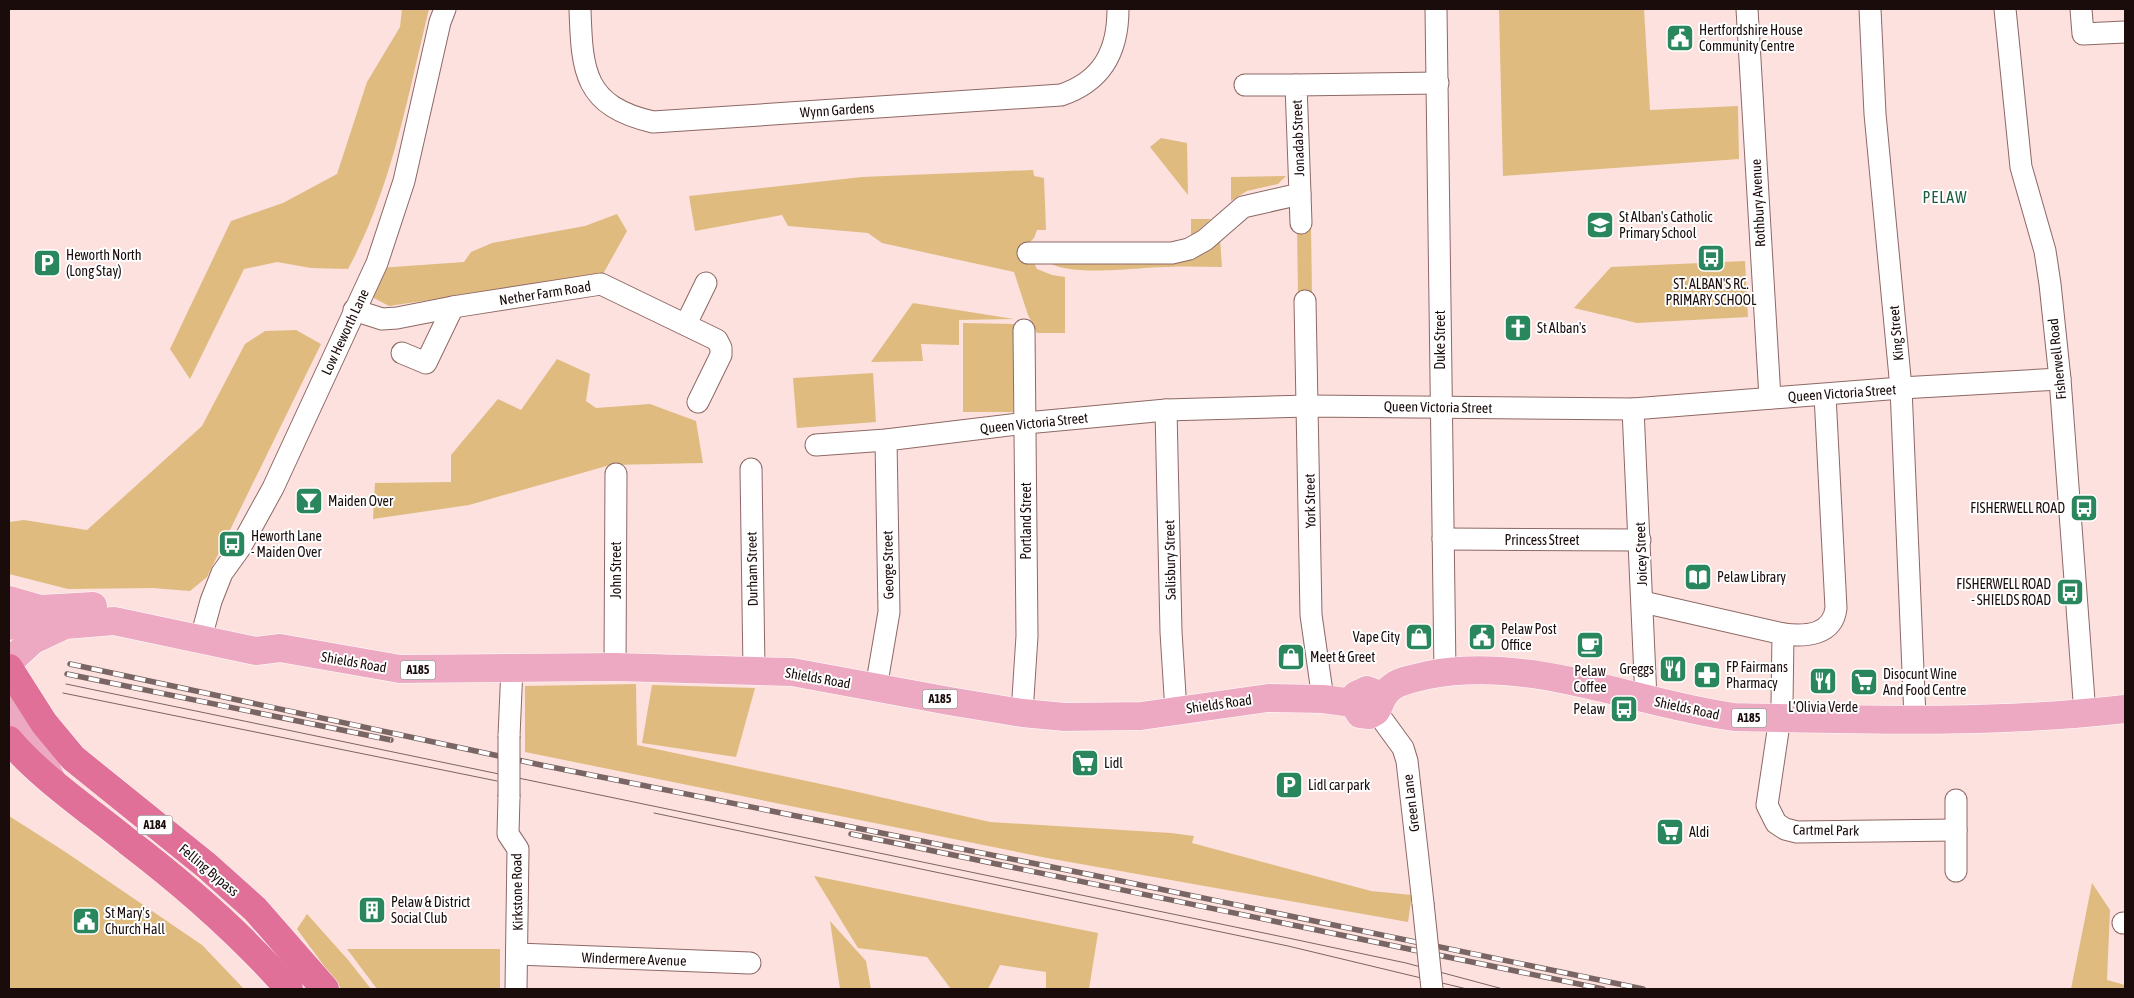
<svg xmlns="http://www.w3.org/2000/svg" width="2134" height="998" font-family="'Asap Condensed',sans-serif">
<rect width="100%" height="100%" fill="#fce1de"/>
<g fill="#dfbb80">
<path d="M402 9H429C407 99 392 187 348 269L311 268 277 262 244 269 190 379 170 349 231 221 283 203 337 174 367 82 400 27Z"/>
<polygon points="1499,9 1644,9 1650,110 1738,106 1739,159 1503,176"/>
<polygon points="1161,138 1187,143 1188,195 1150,147"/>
<polygon points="1033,170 1034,176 1044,178 1046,230 1037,230 1034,238 1026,246 1037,269 1052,275 1065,277 1065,333 1037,333 1028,315 1014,272 882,243 868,233 788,226 782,215 695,231 689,196 862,177"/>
<polygon points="1286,176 1278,184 1247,191 1231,201 1231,177"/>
<polygon points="617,214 627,231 603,274 389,306 370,296 379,268 464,262 471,252 492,243 585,226"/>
<polygon points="1191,219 1211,219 1191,237"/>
<polygon points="1297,228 1311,229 1312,294 1298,294"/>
<path d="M1220 238 1222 267C1204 267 1186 266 1168 267 1139 267 1068 278 1046 261Z"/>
<polygon points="1745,261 1748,317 1637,323 1574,308 1611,267"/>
<polygon points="913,303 1014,319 959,320 959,345 921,344 923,361 871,362"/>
<polygon points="963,323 1014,324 1013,412 963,412"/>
<polygon points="296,330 321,344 207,577 190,591 153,588 68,589 9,574 9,522 24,520 87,530 202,426 245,344 265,331"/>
<polygon points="557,359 590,374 586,401 596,408 650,404 696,421 703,463 610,465 469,505 373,519 375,483 451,482 451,455 498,399 521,410"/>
<polygon points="873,373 876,422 797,428 793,378"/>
<polygon points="636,684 637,745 849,790 990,822 1171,833 1194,836 1192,843 1371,891 1412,895 1408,922 1047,858 525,752 525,686"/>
<polygon points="652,685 755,688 736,757 642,743"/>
<polygon points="9,816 64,851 202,945 244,989 9,989"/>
<polygon points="814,876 1098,933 1089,989 1046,989 1046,972 1000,965 988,989 951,989 927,957 858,948"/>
<polygon points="2092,883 2110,910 2107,980 2125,985 2125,989 2071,989"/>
<polygon points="307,914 349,961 371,989 341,989 297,929"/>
<polygon points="830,921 866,961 871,989 840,989"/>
<polygon points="347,949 500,949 500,989 377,989"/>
</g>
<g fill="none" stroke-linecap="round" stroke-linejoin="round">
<g stroke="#8e6864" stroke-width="23">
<g id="minor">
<path d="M580 9C582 72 584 106 653 122L1061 95C1103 81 1118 51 1118 9"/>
<polyline points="1436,9 1445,672"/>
<polyline points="1747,9 1770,398"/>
<polyline points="1870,9 1875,114 1901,388 1915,718"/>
<polyline points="2005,9 2021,167 2045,251 2050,284 2060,379 2085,714"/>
<polyline points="2081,9 2083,34 2125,32"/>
<polyline points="1245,85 1296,85"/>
<polyline points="1300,194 1301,223"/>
<polyline points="1028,253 1172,253 1189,249 1205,240 1243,207 1300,194 1296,85 1438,83"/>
<polyline points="1305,301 1311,615 1323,699"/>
<polyline points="354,310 382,319 397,318 453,307 601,284 717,340 721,348 721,355 698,402"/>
<polyline points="686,324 706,283"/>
<polyline points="402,353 426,363 453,307"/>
<polyline points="1633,409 1646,699"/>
<polyline points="1166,410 1171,632 1176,711"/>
<polyline points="816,445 886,440 1026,423 1166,410 1308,406 1633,409 1901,388 2060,379"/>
<polyline points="751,469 754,669"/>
<polyline points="1443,539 1640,540"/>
<path d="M1643 602 1783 634C1806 637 1833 635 1836 608L1825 395"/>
<polyline points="1783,634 1782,704 1767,805 1776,823 1785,829 1797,832 1956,830"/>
<polyline points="201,638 211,601 222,573 240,548 273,488 377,263 404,181 440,22 445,9"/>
<polyline points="615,667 616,474"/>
<polyline points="876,688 889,612 886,440"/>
<polyline points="1376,711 1403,748 1407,761 1423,903"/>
<polyline points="1022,713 1027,636 1024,330"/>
<polyline points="509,736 512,667"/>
<polyline points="509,797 508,834 518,849 516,989"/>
<polyline points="1956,800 1956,871"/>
<polyline points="2123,923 2125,923"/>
<polyline points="517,954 750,963"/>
</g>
</g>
<g stroke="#fff" stroke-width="29">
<g id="major">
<polyline points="9,600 40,609 93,606"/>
<polyline points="9,626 40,609"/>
<polyline points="9,662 33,640 65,625 114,621 256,651 280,648 400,669 615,667 792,672 949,701 1022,713 1065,717 1141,716 1268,698 1323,699 1353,703"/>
<path d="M1379 701 1375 693 1367 690 1356 695 1353 703 1360 714 1369 715 1376 711C1382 702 1381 695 1392 687 1401 680 1416 678 1428 675 1530 655 1634 703 1734 717 1864 720 1996 724 2125 709"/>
<polyline points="9,710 36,747 52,780"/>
</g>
</g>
<g stroke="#fff" stroke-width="29">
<g id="highway">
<polyline points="9,668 44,723 73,758 207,866 255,909 325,989"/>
<path d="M9 740C39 776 90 811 127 841 186 886 240 933 289 989"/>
</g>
</g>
<use href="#minor" stroke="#fff" stroke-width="21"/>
<use href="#major" stroke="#eda9c1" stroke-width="28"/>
<use href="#highway" stroke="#e17098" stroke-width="28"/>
<g stroke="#796563" stroke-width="1">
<polyline points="66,684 1288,938 1406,963 1503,989"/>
<polyline points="63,693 497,781"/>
<polyline points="654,813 1288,946 1467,989"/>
</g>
<g stroke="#796563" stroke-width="5.5">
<g id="rail">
<polyline points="70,664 541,765 1092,875 1643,989"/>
<polyline points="67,674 391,740"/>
<polyline points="851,834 1603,989"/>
</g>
</g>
<use href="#rail" stroke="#fff" stroke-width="4" stroke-dasharray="11" stroke-linecap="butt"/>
<g stroke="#8e6864" stroke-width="23" stroke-linecap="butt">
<g id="minor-bridge">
<polyline points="509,736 509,797"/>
<polyline points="1423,903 1432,989"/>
</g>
</g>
<use href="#minor-bridge" stroke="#fff" stroke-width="21"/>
</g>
<defs>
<g id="civic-square" transform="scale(1.4375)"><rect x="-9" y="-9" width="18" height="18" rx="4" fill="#2a865d" stroke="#fff"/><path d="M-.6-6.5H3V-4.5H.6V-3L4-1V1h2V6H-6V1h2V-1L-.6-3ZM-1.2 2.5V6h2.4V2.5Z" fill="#fff"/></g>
<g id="school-square" transform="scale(1.4375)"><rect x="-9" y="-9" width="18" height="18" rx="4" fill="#2a865d" stroke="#fff"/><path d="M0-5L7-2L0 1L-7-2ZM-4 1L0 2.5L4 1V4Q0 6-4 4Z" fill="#fff"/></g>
<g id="bus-square" transform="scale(1.4375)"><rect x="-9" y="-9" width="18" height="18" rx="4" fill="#2a865d" stroke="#fff"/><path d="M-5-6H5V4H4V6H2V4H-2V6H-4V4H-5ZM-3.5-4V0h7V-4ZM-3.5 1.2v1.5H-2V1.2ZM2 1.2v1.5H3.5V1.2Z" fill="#fff"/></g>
<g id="parking-square" transform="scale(1.4375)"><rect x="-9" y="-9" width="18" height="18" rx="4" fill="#2a865d" stroke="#fff"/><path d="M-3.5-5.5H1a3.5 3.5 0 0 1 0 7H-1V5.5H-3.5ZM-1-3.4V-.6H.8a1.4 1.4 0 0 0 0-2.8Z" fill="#fff"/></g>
<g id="church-square" transform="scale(1.4375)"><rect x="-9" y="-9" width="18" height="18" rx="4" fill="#2a865d" stroke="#fff"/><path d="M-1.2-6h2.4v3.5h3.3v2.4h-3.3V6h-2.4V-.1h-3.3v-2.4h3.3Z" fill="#fff"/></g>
<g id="bar-square" transform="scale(1.4375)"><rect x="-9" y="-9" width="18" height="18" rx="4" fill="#2a865d" stroke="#fff"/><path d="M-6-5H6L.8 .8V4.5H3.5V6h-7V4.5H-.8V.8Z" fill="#fff"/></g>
<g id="library-square" transform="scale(1.4375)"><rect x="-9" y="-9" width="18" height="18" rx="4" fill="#2a865d" stroke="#fff"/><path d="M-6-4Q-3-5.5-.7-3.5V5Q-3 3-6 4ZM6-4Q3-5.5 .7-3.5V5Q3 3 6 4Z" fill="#fff"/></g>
<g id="shop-square" transform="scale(1.4375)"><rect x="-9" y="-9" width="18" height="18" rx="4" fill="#2a865d" stroke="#fff"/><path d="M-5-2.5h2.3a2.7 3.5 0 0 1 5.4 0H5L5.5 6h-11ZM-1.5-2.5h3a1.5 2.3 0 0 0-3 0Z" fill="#fff"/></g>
<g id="cafe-square" transform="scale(1.4375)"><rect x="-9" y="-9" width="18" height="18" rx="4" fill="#2a865d" stroke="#fff"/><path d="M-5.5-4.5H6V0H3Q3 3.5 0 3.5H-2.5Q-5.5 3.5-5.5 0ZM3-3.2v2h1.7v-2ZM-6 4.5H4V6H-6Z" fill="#fff"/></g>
<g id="restaurant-square" transform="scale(1.4375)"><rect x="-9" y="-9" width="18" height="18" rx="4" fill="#2a865d" stroke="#fff"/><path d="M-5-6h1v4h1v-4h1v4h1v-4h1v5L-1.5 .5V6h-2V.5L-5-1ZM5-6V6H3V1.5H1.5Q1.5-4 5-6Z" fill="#fff"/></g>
<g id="pharmacy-square" transform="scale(1.4375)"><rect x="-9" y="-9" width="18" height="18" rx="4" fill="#2a865d" stroke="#fff"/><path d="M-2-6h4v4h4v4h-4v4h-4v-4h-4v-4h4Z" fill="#fff"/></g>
<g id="supermarket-square" transform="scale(1.4375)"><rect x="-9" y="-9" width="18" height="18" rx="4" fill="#2a865d" stroke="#fff"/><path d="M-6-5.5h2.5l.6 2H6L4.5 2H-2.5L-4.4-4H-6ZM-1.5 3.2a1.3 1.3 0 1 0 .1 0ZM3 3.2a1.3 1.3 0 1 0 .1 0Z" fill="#fff"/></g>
<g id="building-square" transform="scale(1.4375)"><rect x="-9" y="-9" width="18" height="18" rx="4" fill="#2a865d" stroke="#fff"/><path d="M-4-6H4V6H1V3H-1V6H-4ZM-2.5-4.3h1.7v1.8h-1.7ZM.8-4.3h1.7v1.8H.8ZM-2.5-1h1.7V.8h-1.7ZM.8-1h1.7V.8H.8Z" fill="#fff"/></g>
</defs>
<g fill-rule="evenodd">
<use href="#civic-square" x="1680" y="38"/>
<use href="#school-square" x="1600" y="225"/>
<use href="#bus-square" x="1711" y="258"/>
<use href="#parking-square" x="47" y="263"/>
<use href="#church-square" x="1518" y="328"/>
<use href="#bar-square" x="309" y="501"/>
<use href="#bus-square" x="2084" y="508"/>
<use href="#bus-square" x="232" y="544"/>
<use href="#library-square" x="1698" y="577"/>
<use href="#bus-square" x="2070" y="592"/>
<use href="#shop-square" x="1419" y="637"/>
<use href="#civic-square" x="1482" y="637"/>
<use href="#cafe-square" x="1590" y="645"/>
<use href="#shop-square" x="1291" y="657"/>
<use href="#restaurant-square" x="1673" y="669"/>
<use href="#pharmacy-square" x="1707" y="675"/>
<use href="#restaurant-square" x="1823" y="681"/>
<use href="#supermarket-square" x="1864" y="682"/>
<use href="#bus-square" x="1624" y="709"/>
<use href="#supermarket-square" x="1085" y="763"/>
<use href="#parking-square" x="1289" y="785"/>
<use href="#supermarket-square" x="1670" y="832"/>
<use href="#building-square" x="372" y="910"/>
<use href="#civic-square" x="86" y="921"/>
</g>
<g text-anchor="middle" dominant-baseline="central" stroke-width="4" stroke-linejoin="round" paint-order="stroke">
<g fill="#fff" stroke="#5f5554" stroke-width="1">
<rect x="400.5" y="660.5" width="35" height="19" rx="4"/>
<rect x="922.5" y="689.5" width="35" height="19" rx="4"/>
<rect x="1731.5" y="708.5" width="35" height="19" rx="4"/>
<rect x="137.5" y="815.5" width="35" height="19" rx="4"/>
</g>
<g font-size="12" font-weight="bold" fill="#1a0c0b">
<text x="418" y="670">A185</text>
<text x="940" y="699">A185</text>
<text x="1749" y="718">A185</text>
<text x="155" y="825">A184</text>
</g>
<g font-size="14" fill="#1a0c0b" stroke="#fff" text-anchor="start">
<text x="1699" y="30">Hertfordshire House<tspan x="1699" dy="16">Community Centre</tspan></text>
<text x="1619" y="217">St Alban's Catholic<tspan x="1619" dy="16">Primary School</tspan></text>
<text x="66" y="255">Heworth North<tspan x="66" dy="16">(Long Stay)</tspan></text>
<text x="1711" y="284" text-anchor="middle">ST. ALBAN'S RC.<tspan x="1711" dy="16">PRIMARY SCHOOL</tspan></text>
<text x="1537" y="328">St Alban's</text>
<text x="328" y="501">Maiden Over</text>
<text x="2065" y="508" text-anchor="end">FISHERWELL ROAD</text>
<text x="251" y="536">Heworth Lane<tspan x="251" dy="16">- Maiden Over</tspan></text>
<text x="1717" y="577">Pelaw Library</text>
<text x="2051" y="584" text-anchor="end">FISHERWELL ROAD<tspan x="2051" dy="16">- SHIELDS ROAD</tspan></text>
<text x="1501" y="629">Pelaw Post<tspan x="1501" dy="16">Office</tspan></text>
<text x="1400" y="637" text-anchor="end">Vape City</text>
<text x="1310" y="657">Meet &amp; Greet</text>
<text x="1726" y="667">FP Fairmans<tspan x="1726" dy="16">Pharmacy</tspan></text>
<text x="1654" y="669" text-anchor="end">Greggs</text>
<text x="1590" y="671" text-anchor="middle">Pelaw<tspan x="1590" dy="16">Coffee</tspan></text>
<text x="1883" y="674">Disocunt Wine<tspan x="1883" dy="16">And Food Centre</tspan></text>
<text x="1823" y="707" text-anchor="middle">L’Olivia Verde</text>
<text x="1605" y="709" text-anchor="end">Pelaw</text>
<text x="1104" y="763">Lidl</text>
<text x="1308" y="785">Lidl car park</text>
<text x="1689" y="832">Aldi</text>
<text x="391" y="902">Pelaw &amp; District<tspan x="391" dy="16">Social Club</tspan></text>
<text x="105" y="913">St Mary's<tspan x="105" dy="16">Church Hall</tspan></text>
</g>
<g font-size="14" fill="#1a0c0b" stroke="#fff">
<text transform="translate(837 110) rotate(-4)">Wynn Gardens</text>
<text transform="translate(1298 138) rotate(-92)">Jonadab Street</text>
<text transform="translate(1758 203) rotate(-93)">Rothbury Avenue</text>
<text transform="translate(545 293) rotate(-9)">Nether Farm Road</text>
<text transform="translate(345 332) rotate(-65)">Low Heworth Lane</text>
<text transform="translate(1896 333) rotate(-95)">King Street</text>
<text transform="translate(1440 340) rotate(-90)">Duke Street</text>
<text transform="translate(2057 359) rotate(-96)">Fisherwell Road</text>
<text transform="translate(1842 393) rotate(-4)">Queen Victoria Street</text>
<text transform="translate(1438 407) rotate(1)">Queen Victoria Street</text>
<text transform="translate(1034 423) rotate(-6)">Queen Victoria Street</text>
<text transform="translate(1310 501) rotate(-91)">York Street</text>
<text transform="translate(1026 521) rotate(-90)">Portland Street</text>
<text x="1542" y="540">Princess Street</text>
<text transform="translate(1641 554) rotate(-92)">Joicey Street</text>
<text transform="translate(1170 560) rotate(-91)">Salisbury Street</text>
<text transform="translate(888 565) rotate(-91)">George Street</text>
<text transform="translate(752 569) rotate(-91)">Durham Street</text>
<text transform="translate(616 570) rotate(-90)">John Street</text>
<text transform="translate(354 662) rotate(10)">Shields Road</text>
<text transform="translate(818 678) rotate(10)">Shields Road</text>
<text transform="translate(1219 704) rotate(-8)">Shields Road</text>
<text transform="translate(1687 708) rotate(12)">Shields Road</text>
<text transform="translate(1411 803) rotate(-97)">Green Lane</text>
<text transform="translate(1826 830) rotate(1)">Cartmel Park</text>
<text transform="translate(209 870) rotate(40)">Felling Bypass</text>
<text transform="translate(517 892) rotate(-91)">Kirkstone Road</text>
<text transform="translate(634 959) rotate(2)">Windermere Avenue</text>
</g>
<g font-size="16" letter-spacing="1" fill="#1d5c3f" stroke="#fff">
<text x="1945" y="197">PELAW</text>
</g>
</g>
<rect width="2134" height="998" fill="none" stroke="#1a0c0b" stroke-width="20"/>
</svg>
